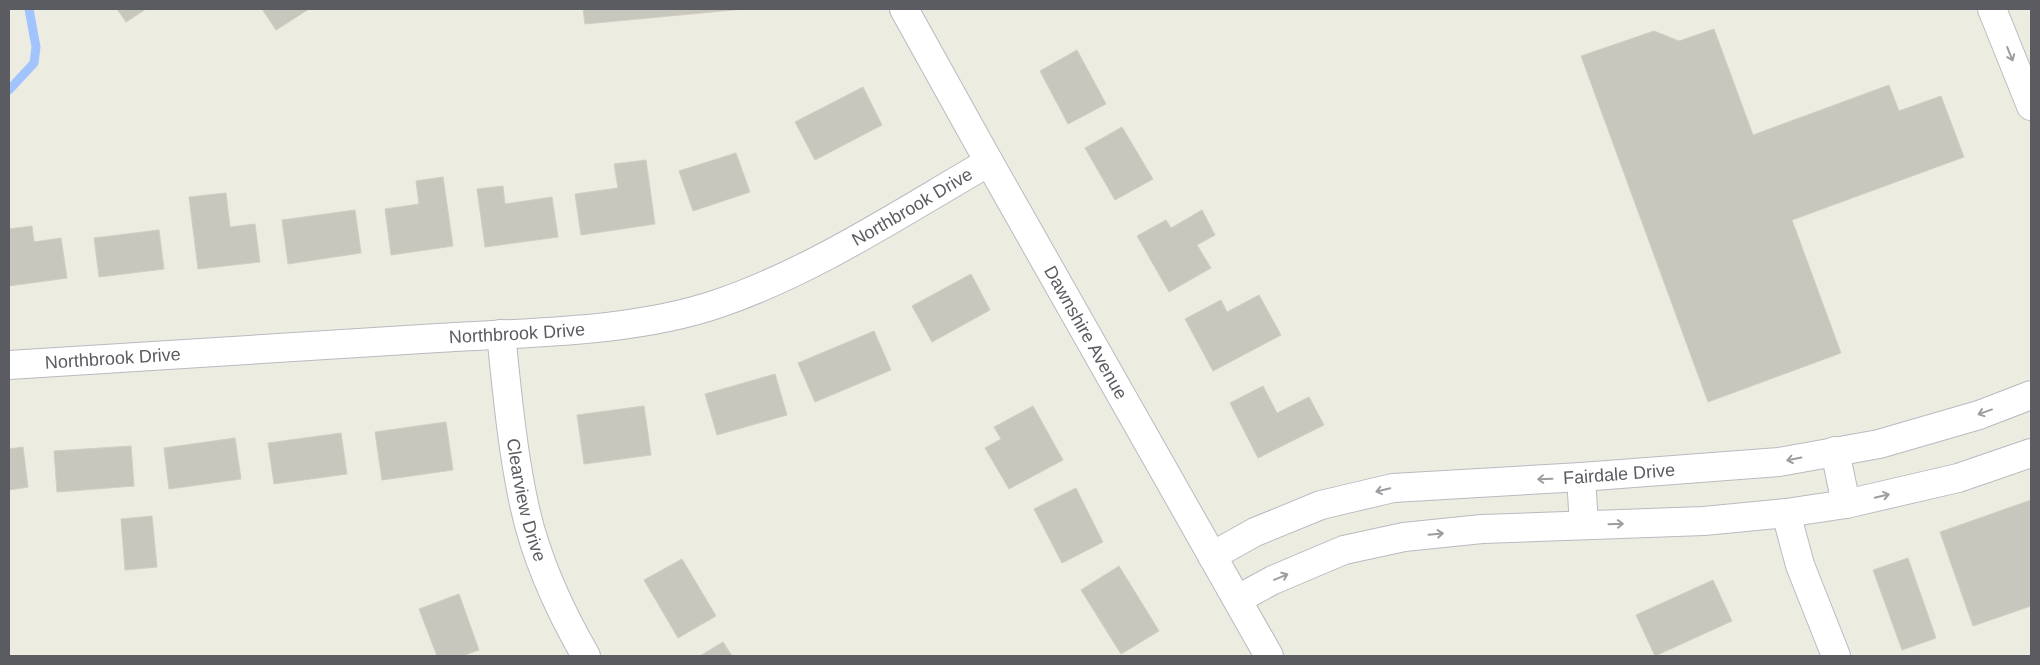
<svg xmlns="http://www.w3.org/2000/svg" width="2040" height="665" font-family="Helvetica,sans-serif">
<rect width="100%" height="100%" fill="#edece1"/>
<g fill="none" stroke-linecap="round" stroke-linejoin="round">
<polyline stroke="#a1c3fe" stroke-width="9" points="9,90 34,63 36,47 29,9"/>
</g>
<g fill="#c7c7be" stroke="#d1cfc0">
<polygon points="117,9 146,9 126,22"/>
<polygon points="262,9 309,9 276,30"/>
<polygon points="583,9 744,9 585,24"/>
<polygon points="1714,29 1753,135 1889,85 1899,111 1941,96 1964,157 1792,220 1841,353 1708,402 1581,56 1654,31 1679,41"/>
<polygon points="1077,50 1106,104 1068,124 1040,71"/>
<polygon points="863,87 882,125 815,160 795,122"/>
<polygon points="1122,127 1153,179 1115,200 1085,148"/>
<polygon points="736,153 750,192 693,211 679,171"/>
<polygon points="646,160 655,224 581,235 575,194 618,188 614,164"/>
<polygon points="443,177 453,246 391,255 385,209 419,204 416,181"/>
<polygon points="503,186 505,204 552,197 558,237 485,247 477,189"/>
<polygon points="226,193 230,227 255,224 260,262 198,269 189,197"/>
<polygon points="355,210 361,253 288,264 282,220"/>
<polygon points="1202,210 1215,235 1197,245 1211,268 1169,292 1137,236 1166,220 1171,228"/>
<polygon points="32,226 34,242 61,238 67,278 9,286 9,229"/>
<polygon points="159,230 164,269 99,277 94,238"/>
<polygon points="971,274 990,310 932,342 912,306"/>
<polygon points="1259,295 1281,335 1213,371 1185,319 1221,300 1227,312"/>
<polygon points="874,331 891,370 815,402 798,363"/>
<polygon points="775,374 787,415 717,435 705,394"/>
<polygon points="1263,386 1277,413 1309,397 1324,425 1258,458 1230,403"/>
<polygon points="644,406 651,455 584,464 577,415"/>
<polygon points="1033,406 1063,460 1009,489 985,448 1001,439 994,427"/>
<polygon points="446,422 453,470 382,480 375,432"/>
<polygon points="341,433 347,474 274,484 268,443"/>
<polygon points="235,438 241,479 169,489 164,448"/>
<polygon points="131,446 134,486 57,492 54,451"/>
<polygon points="23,447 28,487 9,490 9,449"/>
<polygon points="1076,488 1103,542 1062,563 1034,509"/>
<polygon points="2031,500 2031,606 1973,626 1940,532"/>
<polygon points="152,516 157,567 125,570 121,519"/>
<polygon points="1908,558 1936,638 1902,650 1873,570"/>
<polygon points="682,559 716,616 678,638 644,580"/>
<polygon points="1119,566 1159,631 1121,654 1081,590"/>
<polygon points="1713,580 1732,621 1655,656 1636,615"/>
<polygon points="459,594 479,650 462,656 437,656 419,609"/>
<polygon points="723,642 732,656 700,656"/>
</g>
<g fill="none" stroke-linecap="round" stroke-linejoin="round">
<g stroke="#b9bac0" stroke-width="30">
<g id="minor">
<path id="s1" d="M904 9 989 162 1269 656"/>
<path id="s2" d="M501 334C507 391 512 448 524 504 535 556 560 611 586 656"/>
<path id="s3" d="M9 365C152 356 295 347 438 338 528 332 631 333 717 304 812 272 902 212 989 162"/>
<polyline points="1835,451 1846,504"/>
<polyline points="1581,477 1584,525"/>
<polyline points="1786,513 1800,565 1836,656"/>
<path id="s4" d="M1212 556 1255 532 1321 505 1393 488 1581 477 1779 462 1879 444 1979 415 2031 395"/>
<polyline points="1238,599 1273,580 1344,550 1404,537 1482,529 1704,521 1786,513 1846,504 1958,478 2031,453"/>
</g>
</g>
<g stroke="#babcc3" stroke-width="30">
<polyline id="secondary" points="1992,9 2031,106"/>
</g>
<use href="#minor" stroke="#fff" stroke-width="28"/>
<use href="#secondary" stroke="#fff" stroke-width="28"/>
</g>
<defs><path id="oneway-shaft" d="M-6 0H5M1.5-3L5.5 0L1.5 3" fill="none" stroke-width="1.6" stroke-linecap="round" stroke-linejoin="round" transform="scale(1.25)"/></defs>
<g stroke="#9c9da1">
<use href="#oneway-shaft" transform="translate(2010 54) rotate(68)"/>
<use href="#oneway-shaft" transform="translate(1985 412) rotate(160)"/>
<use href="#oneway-shaft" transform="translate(1794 459) rotate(169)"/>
<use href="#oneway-shaft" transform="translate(1545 479) rotate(178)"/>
<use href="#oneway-shaft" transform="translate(1383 490) rotate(166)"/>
<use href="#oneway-shaft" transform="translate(1882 496) rotate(-13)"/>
<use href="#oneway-shaft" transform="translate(1616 524) rotate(-2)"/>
<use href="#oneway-shaft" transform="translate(1436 534) rotate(-5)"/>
<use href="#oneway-shaft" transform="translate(1281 577) rotate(-23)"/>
</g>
<g text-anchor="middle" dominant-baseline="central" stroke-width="4" stroke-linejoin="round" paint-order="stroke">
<g font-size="18" fill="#5a5c62" stroke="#fff">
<text stroke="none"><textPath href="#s3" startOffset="930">Northbrook Drive</textPath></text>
<text stroke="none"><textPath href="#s3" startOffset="509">Northbrook Drive</textPath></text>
<text stroke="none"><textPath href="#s1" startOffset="371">Dawnshire Avenue</textPath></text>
<text stroke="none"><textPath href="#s3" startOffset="104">Northbrook Drive</textPath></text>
<text stroke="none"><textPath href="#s4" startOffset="421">Fairdale Drive</textPath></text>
<text stroke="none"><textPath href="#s2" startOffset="168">Clearview Drive</textPath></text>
</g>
</g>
<rect width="2040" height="665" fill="none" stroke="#5a5c62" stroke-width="20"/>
</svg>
